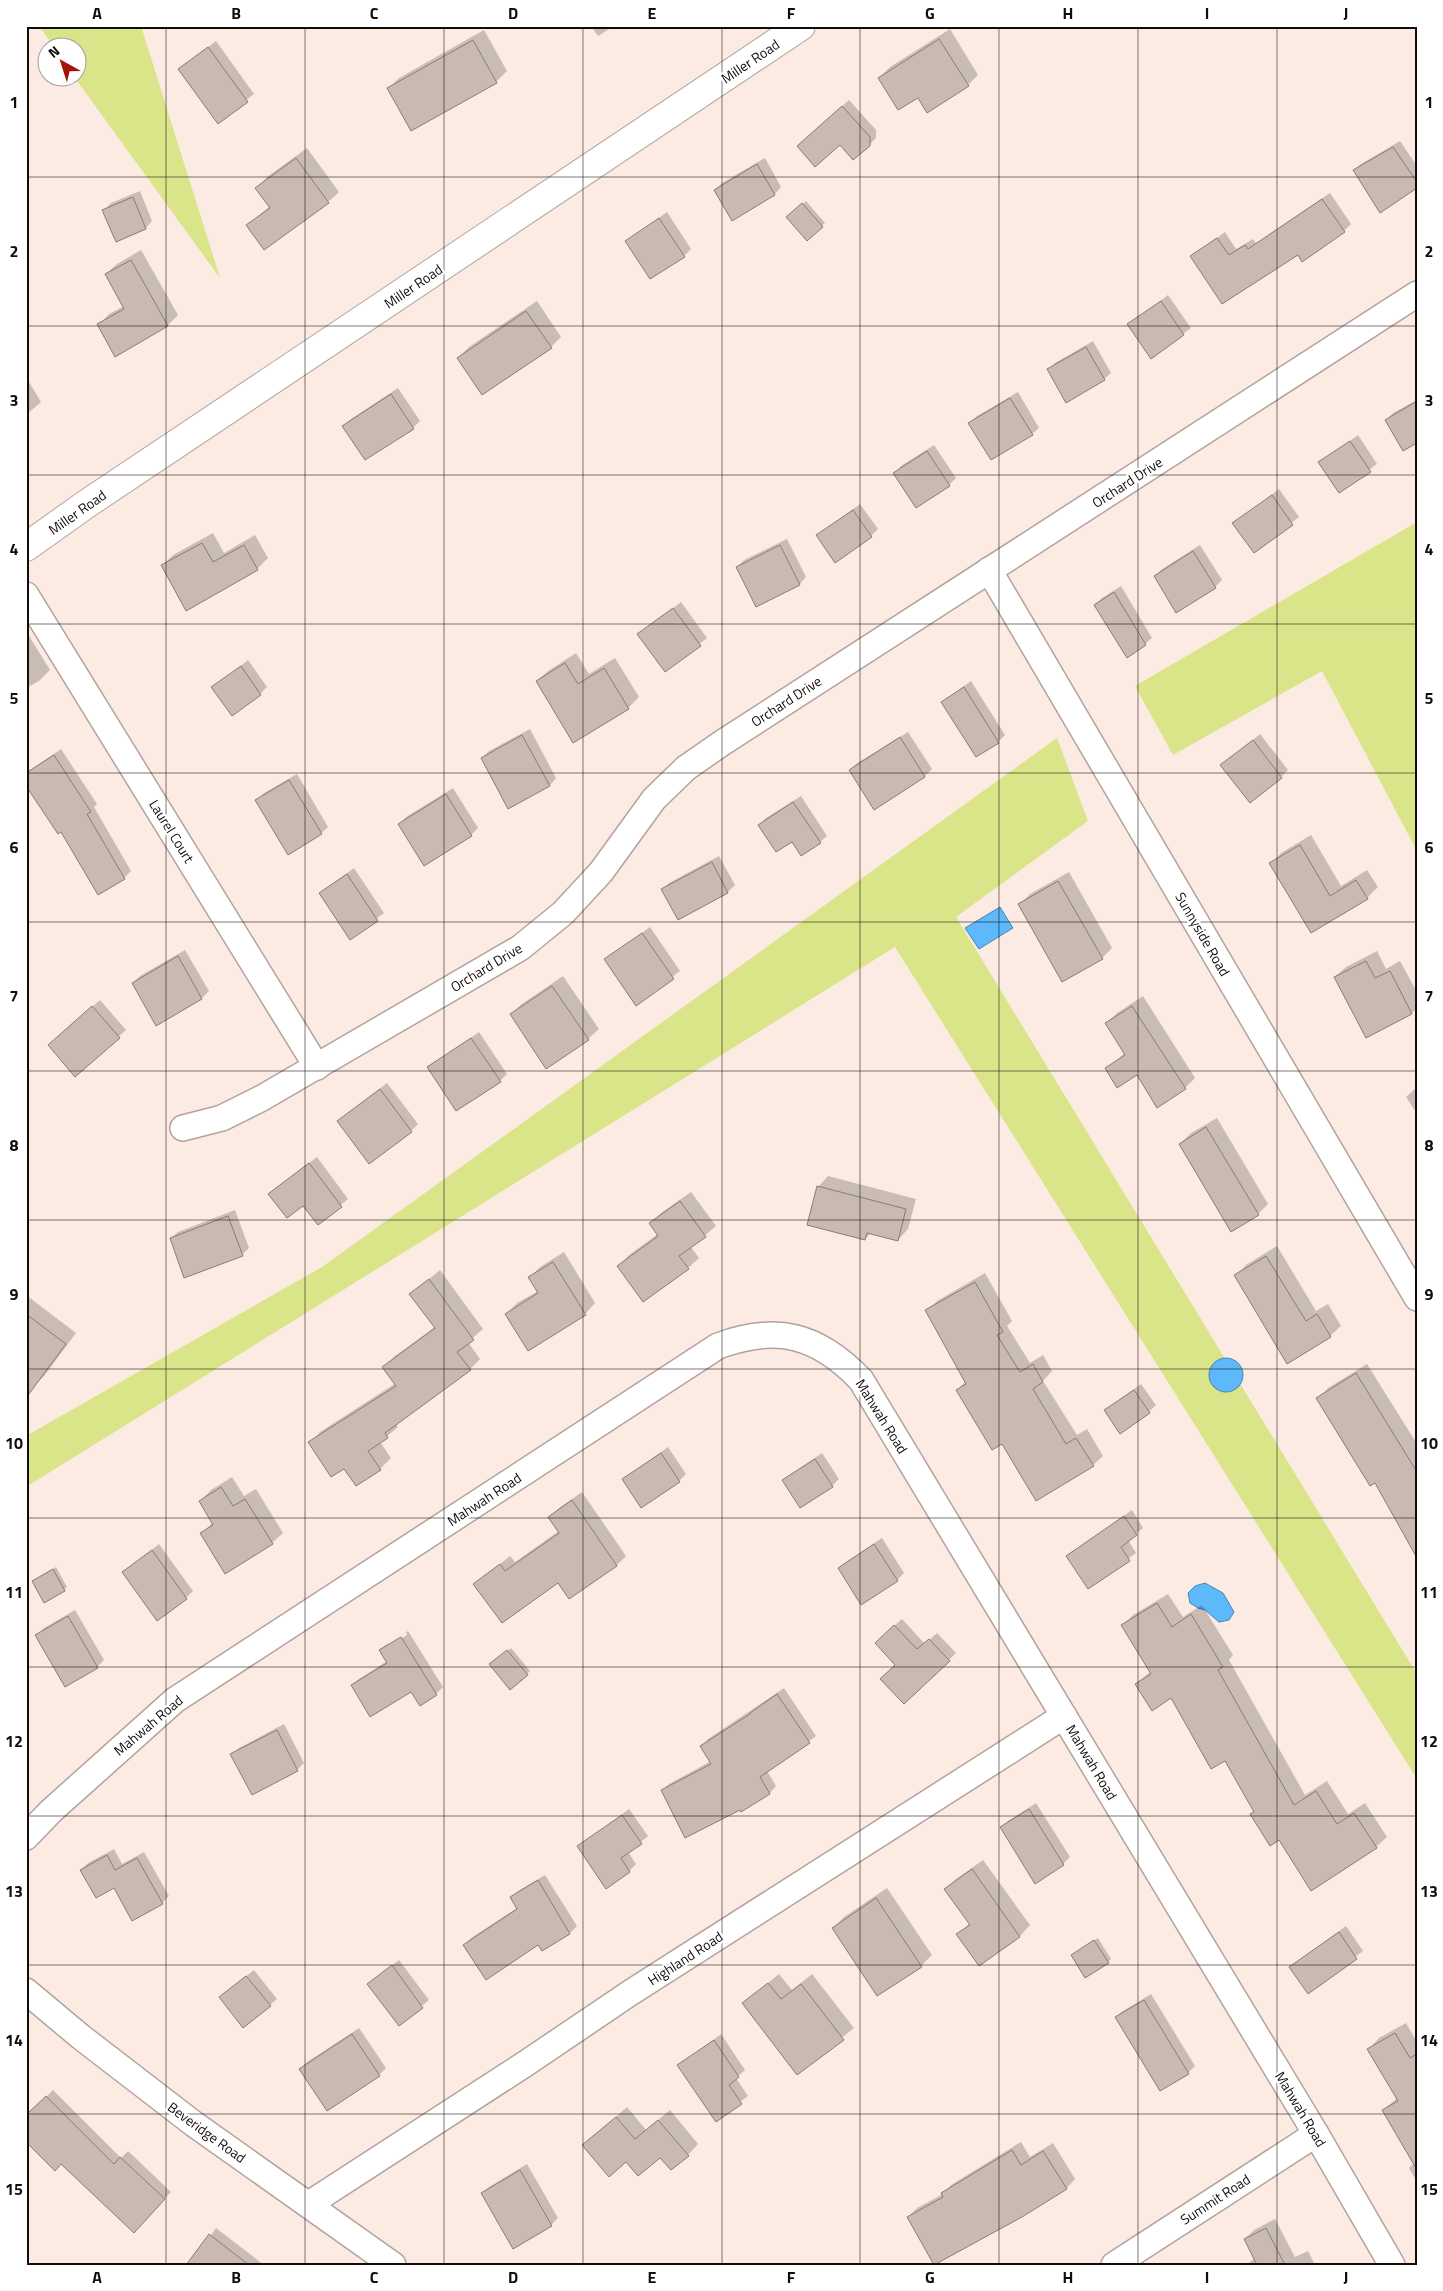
<svg xmlns="http://www.w3.org/2000/svg" width="1443" height="2291" font-family="'Titillium Web',sans-serif">
<rect width="100%" height="100%" fill="#fcebe3"/>
<g fill="#dae489">
<polygon points="39,26 141,26 220,278 75,78 78,78 78,48 54,47"/>
<polygon points="1417,522 1417,851 1322,671 1173,755 1135,686"/>
<polygon points="1057,738 1088,821 956,917 1417,1674 1417,1779 895,947 26,1487 26,1436 322,1267"/>
</g>
<g fill="#5eb9fb" stroke="#4785b3">
<polygon points="1000,907 1013,928 979,949 965,928"/>
<circle cx="1226" cy="1375" r="17"/>
<polygon points="1205,1583 1223,1593 1234,1612 1229,1620 1219,1622 1205,1610 1198,1608 1190,1603 1188,1593 1195,1586"/>
</g>
<g fill="#0003">
<polygon points="591,26 614,26 598,36"/>
<polygon points="950,29 978,75 968,85 918,96 879,78 890,67"/>
<polygon points="484,30 507,71 496,82 389,88 399,78"/>
<polygon points="216,41 254,94 218,122 180,69"/>
<polygon points="849,100 876,130 876,138 869,145 805,139"/>
<polygon points="1400,141 1417,166 1417,186 1354,170 1361,164"/>
<polygon points="307,148 339,192 328,202 265,248 248,225 270,206 257,188 267,177"/>
<polygon points="765,158 781,187 775,194 732,219 715,190 722,183"/>
<polygon points="140,191 152,221 146,228 117,240 104,210 111,203"/>
<polygon points="1330,193 1351,224 1344,231 1298,254 1192,256 1225,232 1236,249 1253,239 1256,243"/>
<polygon points="806,201 825,223 807,239 788,217"/>
<polygon points="667,212 691,249 684,256 627,241"/>
<polygon points="141,250 178,315 168,325 99,325 109,314 124,306 106,274 117,264"/>
<polygon points="1168,295 1191,328 1151,357 1129,324"/>
<polygon points="537,301 561,337 551,347 458,358 469,347"/>
<polygon points="1093,341 1111,373 1104,379 1048,370 1055,363"/>
<polygon points="26,377 41,402 26,415"/>
<polygon points="398,388 420,421 413,428 344,426 351,419"/>
<polygon points="1018,392 1039,428 1032,434 970,423 977,416"/>
<polygon points="1417,400 1417,441 1386,420 1393,413"/>
<polygon points="1358,435 1377,464 1340,491 1320,463"/>
<polygon points="934,445 956,478 949,485 895,473 901,466"/>
<polygon points="1279,489 1299,517 1254,551 1234,523"/>
<polygon points="860,504 878,529 871,536 818,535"/>
<polygon points="213,533 224,553 255,535 268,558 257,569 162,566 173,555"/>
<polygon points="787,539 806,577 800,584 757,605 737,567 744,560"/>
<polygon points="1200,545 1222,580 1215,587 1155,576 1162,569"/>
<polygon points="1121,586 1152,638 1145,644 1095,605 1102,598"/>
<polygon points="681,602 707,638 665,670 639,634"/>
<polygon points="26,631 50,670 39,681 26,688"/>
<polygon points="576,653 589,674 615,658 639,697 628,708 573,741 537,681 548,671"/>
<polygon points="248,660 267,687 260,694 213,688"/>
<polygon points="971,681 1005,735 998,742 976,755 942,702"/>
<polygon points="530,729 556,778 550,785 509,807 482,758 489,751"/>
<polygon points="908,732 932,769 925,776 874,808 850,770 857,763"/>
<polygon points="1260,734 1288,770 1281,777 1229,759"/>
<polygon points="61,749 97,804 94,807 131,871 124,878 26,773"/>
<polygon points="297,774 328,827 321,833 257,800 264,793"/>
<polygon points="453,788 478,828 471,835 425,864 399,824 406,817"/>
<polygon points="801,796 827,836 820,842 792,840 759,825 766,818"/>
<polygon points="1311,835 1341,886 1367,870 1378,887 1367,898 1311,931 1271,864 1281,853"/>
<polygon points="719,856 735,885 728,892 678,919 662,890 669,883"/>
<polygon points="354,868 384,913 350,938 320,893"/>
<polygon points="1069,872 1112,948 1102,958 1020,904 1030,894"/>
<polygon points="650,927 680,971 636,1004 606,959"/>
<polygon points="185,950 209,991 202,998 157,1024 133,983 140,976"/>
<polygon points="1377,951 1386,969 1400,961 1417,992 1417,1008 1412,1013 1367,1037 1335,977 1346,967"/>
<polygon points="563,976 599,1029 588,1039 511,1014 522,1004"/>
<polygon points="1143,996 1195,1078 1185,1088 1137,1074 1106,1069 1125,1053 1107,1023 1117,1013"/>
<polygon points="100,1000 126,1030 76,1075 56,1038"/>
<polygon points="479,1032 507,1074 500,1081 428,1068"/>
<polygon points="387,1083 418,1124 411,1131 338,1121"/>
<polygon points="1417,1087 1417,1114 1406,1097"/>
<polygon points="1217,1118 1268,1204 1258,1214 1180,1144 1191,1133"/>
<polygon points="317,1157 348,1199 318,1224 303,1204 277,1187"/>
<polygon points="828,1176 916,1199 908,1229 898,1240 871,1233 865,1239 818,1187"/>
<polygon points="691,1192 716,1226 691,1247 699,1258 688,1268 619,1266 629,1255 658,1234 651,1223 661,1213"/>
<polygon points="235,1210 249,1248 242,1255 171,1238 178,1232"/>
<polygon points="1277,1246 1316,1311 1328,1304 1341,1326 1330,1336 1288,1362 1236,1275 1246,1265"/>
<polygon points="564,1252 595,1303 585,1314 506,1314 517,1303 538,1291 530,1277 540,1267"/>
<polygon points="440,1270 483,1329 468,1342 480,1359 470,1369 396,1424 398,1427 380,1442 391,1458 380,1469 345,1467 310,1443 320,1432 396,1383 384,1367 395,1356 435,1327 411,1294"/>
<polygon points="985,1273 1012,1321 1007,1326 1030,1363 1043,1355 1052,1371 1043,1381 1077,1435 1087,1429 1103,1456 1093,1465 1002,1442 957,1390 966,1381 927,1311 937,1301"/>
<polygon points="26,1295 76,1333 44,1376 34,1386 26,1381"/>
<polygon points="1367,1364 1417,1444 1417,1556 1375,1482 1318,1399 1328,1388"/>
<polygon points="1141,1384 1156,1405 1149,1412 1105,1410"/>
<polygon points="668,1447 686,1474 679,1481 623,1479"/>
<polygon points="822,1453 839,1479 832,1486 784,1481 791,1474"/>
<polygon points="232,1477 244,1496 256,1489 283,1533 272,1543 201,1534 213,1522 200,1501 211,1490"/>
<polygon points="582,1492 626,1556 617,1565 570,1598 558,1581 475,1584 510,1556 515,1562 559,1531 550,1517 559,1508"/>
<polygon points="1132,1510 1143,1528 1128,1540 1136,1553 1089,1587 1067,1556"/>
<polygon points="882,1538 904,1573 897,1580 839,1569 846,1562"/>
<polygon points="159,1544 193,1591 186,1598 123,1572"/>
<polygon points="56,1567 67,1587 64,1590 33,1581"/>
<polygon points="1168,1594 1183,1617 1202,1605 1233,1655 1229,1660 1305,1795 1327,1781 1348,1814 1365,1803 1387,1837 1376,1847 1280,1838 1255,1811 1226,1759 1171,1697 1136,1684 1151,1671 1123,1625 1133,1615"/>
<polygon points="75,1610 104,1660 97,1667 37,1635 44,1628"/>
<polygon points="902,1619 925,1644 937,1633 956,1653 949,1660 897,1665 883,1636"/>
<polygon points="408,1631 443,1687 436,1694 352,1685 359,1679 387,1661 380,1650 387,1644 387,1647 407,1635 406,1632 387,1644"/>
<polygon points="511,1648 530,1671 527,1674 494,1661"/>
<polygon points="784,1688 816,1736 767,1771 776,1786 770,1793 742,1810 740,1808 662,1791 669,1784 711,1761 702,1746 708,1739"/>
<polygon points="284,1724 304,1763 297,1770 252,1794 232,1755 239,1748"/>
<polygon points="1036,1803 1070,1857 1063,1864 1001,1828 1008,1821"/>
<polygon points="629,1809 648,1836 628,1852 636,1864 629,1871 578,1847"/>
<polygon points="114,1849 122,1864 144,1852 169,1896 162,1903 114,1886 81,1870 88,1863"/>
<polygon points="983,1860 1030,1925 1020,1936 980,1965 958,1934 970,1923 946,1889 956,1879"/>
<polygon points="545,1875 577,1926 570,1933 542,1949 539,1943 464,1945 471,1938 517,1908 511,1898 518,1891"/>
<polygon points="887,1888 932,1955 921,1966 878,1995 833,1928 844,1917"/>
<polygon points="1346,1926 1363,1951 1308,1992 1290,1967"/>
<polygon points="1098,1938 1111,1959 1108,1962 1072,1955"/>
<polygon points="399,1960 429,2000 399,2025 369,1984"/>
<polygon points="254,1970 277,1999 270,2005 228,1990"/>
<polygon points="779,1974 792,1990 812,1974 854,2028 798,2073 744,2003"/>
<polygon points="1151,1994 1195,2066 1188,2073 1116,2017 1123,2011"/>
<polygon points="1406,2023 1417,2042 1417,2182 1409,2168 1414,2163 1383,2110 1397,2098 1369,2049 1379,2038"/>
<polygon points="359,2028 386,2068 379,2075 300,2069 307,2062"/>
<polygon points="721,2034 745,2070 736,2078 748,2096 716,2120 679,2066"/>
<polygon points="53,2090 121,2158 128,2151 171,2192 140,2224 26,2117"/>
<polygon points="627,2107 646,2130 670,2110 698,2144 688,2155 626,2160 584,2145"/>
<polygon points="1021,2142 1030,2157 1053,2143 1075,2179 1067,2188 1021,2216 908,2217 917,2208 943,2194 951,2185"/>
<polygon points="527,2164 558,2218 551,2225 482,2194 489,2187"/>
<polygon points="1275,2219 1295,2257 1308,2251 1315,2265 1246,2265 1255,2258 1245,2239 1254,2230"/>
<polygon points="216,2228 264,2265 190,2265"/>
</g>
<g fill="#c9b9b0" stroke="#8a7b73">
<polygon points="939,39 969,86 927,113 918,98 898,110 878,78"/>
<polygon points="473,40 497,83 411,131 387,88"/>
<polygon points="208,47 248,102 218,124 178,69"/>
<polygon points="842,106 870,137 870,146 853,160 840,145 815,167 797,146"/>
<polygon points="1393,147 1417,182 1417,188 1380,213 1353,170"/>
<polygon points="296,158 329,203 264,250 246,225 270,208 255,188"/>
<polygon points="757,164 775,195 732,221 714,190"/>
<polygon points="133,197 146,229 116,242 102,210"/>
<polygon points="1322,199 1345,232 1302,262 1298,255 1222,304 1190,256 1217,238 1229,255 1245,245 1248,249"/>
<polygon points="802,203 823,227 807,241 786,217"/>
<polygon points="659,218 685,257 650,279 625,241"/>
<polygon points="131,260 168,326 115,357 97,324 124,309 105,274"/>
<polygon points="1161,301 1184,335 1151,359 1127,324"/>
<polygon points="526,311 552,348 482,395 457,358"/>
<polygon points="1086,347 1105,380 1066,403 1047,369"/>
<polygon points="391,394 414,429 365,460 342,426"/>
<polygon points="1010,398 1033,435 991,460 968,423"/>
<polygon points="1417,401 1417,443 1403,451 1385,420"/>
<polygon points="1350,441 1371,472 1339,493 1318,462"/>
<polygon points="927,451 950,486 916,508 893,473"/>
<polygon points="1272,495 1293,525 1254,553 1232,523"/>
<polygon points="853,510 872,537 835,563 816,535"/>
<polygon points="202,543 213,562 244,545 258,570 186,611 161,565"/>
<polygon points="780,545 800,585 756,607 736,567"/>
<polygon points="1193,551 1216,588 1176,613 1154,576"/>
<polygon points="1114,592 1146,645 1127,658 1094,605"/>
<polygon points="673,608 701,646 665,672 637,634"/>
<polygon points="565,663 578,684 604,668 629,709 573,743 536,681"/>
<polygon points="241,666 261,695 232,716 211,687"/>
<polygon points="964,687 999,743 976,757 941,702"/>
<polygon points="522,735 550,786 508,809 481,758"/>
<polygon points="900,737 925,777 874,810 849,770"/>
<polygon points="1253,740 1282,778 1250,803 1220,765"/>
<polygon points="54,755 91,812 87,814 125,879 98,895 61,832 58,834 26,786 26,773"/>
<polygon points="289,780 322,834 288,855 255,800"/>
<polygon points="446,794 472,836 424,866 398,824"/>
<polygon points="793,802 821,843 801,856 792,842 776,852 758,825"/>
<polygon points="1300,845 1330,896 1356,880 1368,899 1311,933 1269,863"/>
<polygon points="712,862 728,893 678,920 661,889"/>
<polygon points="347,874 378,921 350,940 319,893"/>
<polygon points="1058,881 1103,959 1062,982 1018,904"/>
<polygon points="642,933 674,979 636,1006 604,959"/>
<polygon points="178,956 202,999 156,1026 132,983"/>
<polygon points="1366,961 1375,978 1390,971 1412,1014 1366,1038 1334,977"/>
<polygon points="552,986 589,1040 546,1069 510,1014"/>
<polygon points="92,1006 120,1038 75,1077 48,1045"/>
<polygon points="1132,1006 1186,1089 1157,1108 1137,1075 1117,1088 1105,1068 1125,1055 1105,1023"/>
<polygon points="471,1038 501,1082 456,1111 427,1067"/>
<polygon points="380,1089 412,1132 369,1164 337,1121"/>
<polygon points="1206,1127 1259,1215 1231,1232 1179,1144"/>
<polygon points="309,1163 342,1207 318,1225 303,1206 287,1218 268,1194"/>
<polygon points="817,1186 906,1209 898,1241 867,1233 865,1240 807,1225"/>
<polygon points="680,1201 706,1237 679,1256 689,1269 643,1302 617,1266 658,1236 649,1223"/>
<polygon points="228,1216 243,1256 184,1278 170,1238"/>
<polygon points="1266,1256 1306,1321 1317,1314 1331,1337 1287,1364 1234,1275"/>
<polygon points="553,1262 586,1315 528,1351 505,1314 538,1293 528,1277"/>
<polygon points="429,1279 474,1340 457,1352 471,1370 385,1433 388,1438 368,1451 381,1470 356,1486 344,1469 331,1477 308,1442 396,1386 382,1367 435,1328 409,1294"/>
<polygon points="975,1282 1003,1332 997,1335 1020,1372 1033,1364 1043,1382 1033,1389 1066,1444 1076,1438 1094,1466 1036,1501 1002,1444 992,1450 956,1390 966,1384 925,1310"/>
<polygon points="26,1314 66,1344 26,1398"/>
<polygon points="1356,1373 1417,1472 1417,1558 1375,1483 1370,1486 1316,1398"/>
<polygon points="1134,1390 1150,1413 1120,1434 1104,1410"/>
<polygon points="661,1453 680,1482 641,1508 622,1479"/>
<polygon points="815,1459 833,1487 800,1508 782,1480"/>
<polygon points="221,1487 233,1506 245,1499 273,1544 225,1574 200,1533 213,1525 199,1501"/>
<polygon points="572,1500 617,1566 569,1599 558,1583 502,1623 473,1584 500,1564 505,1571 559,1533 548,1517"/>
<polygon points="1124,1516 1137,1535 1121,1547 1130,1561 1088,1589 1066,1556"/>
<polygon points="874,1544 898,1581 861,1605 838,1568"/>
<polygon points="152,1550 187,1599 157,1621 122,1572"/>
<polygon points="53,1569 65,1591 44,1603 32,1581"/>
<polygon points="1157,1603 1172,1627 1191,1614 1223,1667 1218,1670 1294,1805 1316,1791 1337,1824 1354,1813 1377,1848 1311,1891 1279,1840 1270,1846 1250,1814 1254,1812 1225,1761 1211,1769 1171,1698 1152,1711 1135,1684 1151,1674 1121,1625"/>
<polygon points="68,1616 98,1668 65,1687 35,1635"/>
<polygon points="894,1625 917,1649 929,1639 950,1661 904,1704 880,1679 895,1665 875,1643"/>
<polygon points="401,1637 437,1695 420,1706 411,1692 370,1717 351,1685 387,1663 379,1650"/>
<polygon points="507,1650 528,1675 510,1690 489,1664"/>
<polygon points="777,1694 810,1743 760,1777 770,1794 741,1812 740,1810 685,1838 661,1790 711,1764 700,1746 750,1714 750,1713"/>
<polygon points="277,1730 298,1771 252,1795 230,1754"/>
<polygon points="1029,1809 1064,1865 1035,1884 1000,1827"/>
<polygon points="622,1815 642,1844 621,1858 630,1872 606,1889 577,1846"/>
<polygon points="107,1855 115,1870 137,1858 163,1904 132,1921 114,1888 96,1898 80,1870"/>
<polygon points="972,1869 1020,1937 979,1966 956,1934 970,1925 944,1889"/>
<polygon points="538,1880 570,1934 542,1951 538,1945 486,1980 463,1945 517,1909 510,1897"/>
<polygon points="876,1898 922,1967 877,1996 832,1928"/>
<polygon points="1339,1932 1357,1959 1308,1994 1289,1967"/>
<polygon points="1094,1940 1109,1963 1085,1978 1071,1955"/>
<polygon points="392,1965 423,2008 399,2026 367,1984"/>
<polygon points="246,1976 271,2006 243,2028 219,1997"/>
<polygon points="768,1983 781,1999 801,1984 844,2040 797,2075 742,2003"/>
<polygon points="1144,2000 1189,2074 1160,2091 1115,2017"/>
<polygon points="1395,2033 1410,2058 1417,2054 1417,2170 1382,2110 1398,2101 1367,2049"/>
<polygon points="352,2034 380,2076 327,2111 299,2069"/>
<polygon points="714,2040 739,2077 729,2085 742,2104 716,2122 677,2065"/>
<polygon points="46,2096 114,2164 120,2157 165,2199 134,2233 61,2164 55,2171 26,2142 26,2115"/>
<polygon points="616,2117 635,2139 658,2120 689,2156 671,2170 660,2158 638,2176 626,2162 609,2177 582,2145"/>
<polygon points="1012,2150 1021,2165 1043,2151 1067,2189 1022,2217 934,2265 907,2217 943,2197 941,2193"/>
<polygon points="520,2170 552,2226 513,2249 481,2193"/>
<polygon points="1266,2228 1285,2265 1257,2265 1244,2239"/>
<polygon points="209,2234 249,2265 186,2265"/>
</g>
<g fill="none" stroke-linecap="round" stroke-linejoin="round">
<g stroke="#b3a39c" stroke-width="28">
<g id="minor">
<polyline points="989,570 1417,1298"/>
<polyline points="26,595 317,1067"/>
<polyline points="183,1128 222,1118 262,1098 520,948 563,913 601,872 654,799 686,768 722,743 1417,294"/>
<path d="M26 1837 51 1811 175 1700 718 1346C777 1324 818 1335 861 1380L1316 2134 1392 2265"/>
<polyline points="26,1991 81,2037 194,2124 393,2265"/>
<polyline points="309,2204 525,2064 630,1993 1064,1716"/>
<polyline points="1114,2265 1316,2134"/>
</g>
</g>
<g stroke="#b3a39c" stroke-width="30">
<polyline id="tertiary" points="26,547 85,505 801,26"/>
</g>
<use href="#minor" stroke="#fff" stroke-width="25"/>
<use href="#tertiary" stroke="#fff" stroke-width="28"/>
</g>
<path fill="none" stroke="#120c0a" stroke-width="1" stroke-opacity="0.55" d="M166 26V2265M305 26V2265M444 26V2265M583 26V2265M722 26V2265M860 26V2265M999 26V2265M1138 26V2265M1277 26V2265M26 177H1417M26 326H1417M26 475H1417M26 624H1417M26 773H1417M26 922H1417M26 1071H1417M26 1220H1417M26 1369H1417M26 1518H1417M26 1667H1417M26 1816H1417M26 1965H1417M26 2114H1417"/>
<g text-anchor="middle" dominant-baseline="central" stroke-width="4.5" stroke-linejoin="round" paint-order="stroke">
<g font-size="14" fill="#120c0a" stroke="#fff">
<text transform="translate(750 61) rotate(-34)">Miller Road</text>
<text transform="translate(413 286) rotate(-34)">Miller Road</text>
<text transform="translate(1127 482) rotate(-33)">Orchard Drive</text>
<text transform="translate(77 512) rotate(-35)">Miller Road</text>
<text transform="translate(786 701) rotate(-33)">Orchard Drive</text>
<text transform="translate(172 831) rotate(58)">Laurel Court</text>
<text transform="translate(1203 934) rotate(60)">Sunnyside Road</text>
<text transform="translate(486 967) rotate(-31)">Orchard Drive</text>
<text transform="translate(882 1416) rotate(58)">Mahwah Road</text>
<text transform="translate(484 1499) rotate(-33)">Mahwah Road</text>
<text transform="translate(148 1725) rotate(-40)">Mahwah Road</text>
<text transform="translate(1092 1762) rotate(59)">Mahwah Road</text>
<text transform="translate(685 1958) rotate(-33)">Highland Road</text>
<text transform="translate(1301 2109) rotate(59)">Mahwah Road</text>
<text transform="translate(207 2132) rotate(36)">Beveridge Road</text>
<text transform="translate(1215 2199) rotate(-33)">Summit Road</text>
</g>
</g>
<rect width="1443" height="2291" fill="none" stroke="#ffffff" stroke-width="55"/>
<g transform="translate(62 62) rotate(321)"><circle r="24" fill="#ffffff" stroke="#a09e9d"/>
<path d="M0-4L9 19L0 12L-9 19Z" fill="#a51206"/>
<text y="-8" font-size="14" font-weight="bold" text-anchor="middle" fill="#120c0a">N</text>
</g>
<rect x="28" y="28" width="1388" height="2236" fill="none" stroke="#120c0a" stroke-width="2"/>
<g font-size="16" text-anchor="middle" font-weight="bold" fill="#120c0a">
<text x="97" y="19">A</text>
<text x="236" y="19">B</text>
<text x="374" y="19">C</text>
<text x="513" y="19">D</text>
<text x="652" y="19">E</text>
<text x="791" y="19">F</text>
<text x="930" y="19">G</text>
<text x="1068" y="19">H</text>
<text x="1207" y="19">I</text>
<text x="1346" y="19">J</text>
<text x="14" y="108">1</text>
<text x="1429" y="108">1</text>
<text x="14" y="257">2</text>
<text x="1429" y="257">2</text>
<text x="14" y="406">3</text>
<text x="1429" y="406">3</text>
<text x="14" y="555">4</text>
<text x="1429" y="555">4</text>
<text x="14" y="704">5</text>
<text x="1429" y="704">5</text>
<text x="14" y="853">6</text>
<text x="1429" y="853">6</text>
<text x="14" y="1002">7</text>
<text x="1429" y="1002">7</text>
<text x="14" y="1151">8</text>
<text x="1429" y="1151">8</text>
<text x="14" y="1300">9</text>
<text x="1429" y="1300">9</text>
<text x="14" y="1449">10</text>
<text x="1429" y="1449">10</text>
<text x="14" y="1598">11</text>
<text x="1429" y="1598">11</text>
<text x="14" y="1747">12</text>
<text x="1429" y="1747">12</text>
<text x="14" y="1897">13</text>
<text x="1429" y="1897">13</text>
<text x="14" y="2046">14</text>
<text x="1429" y="2046">14</text>
<text x="14" y="2195">15</text>
<text x="1429" y="2195">15</text>
<text x="97" y="2283">A</text>
<text x="236" y="2283">B</text>
<text x="374" y="2283">C</text>
<text x="513" y="2283">D</text>
<text x="652" y="2283">E</text>
<text x="791" y="2283">F</text>
<text x="930" y="2283">G</text>
<text x="1068" y="2283">H</text>
<text x="1207" y="2283">I</text>
<text x="1346" y="2283">J</text>
</g>
</svg>
